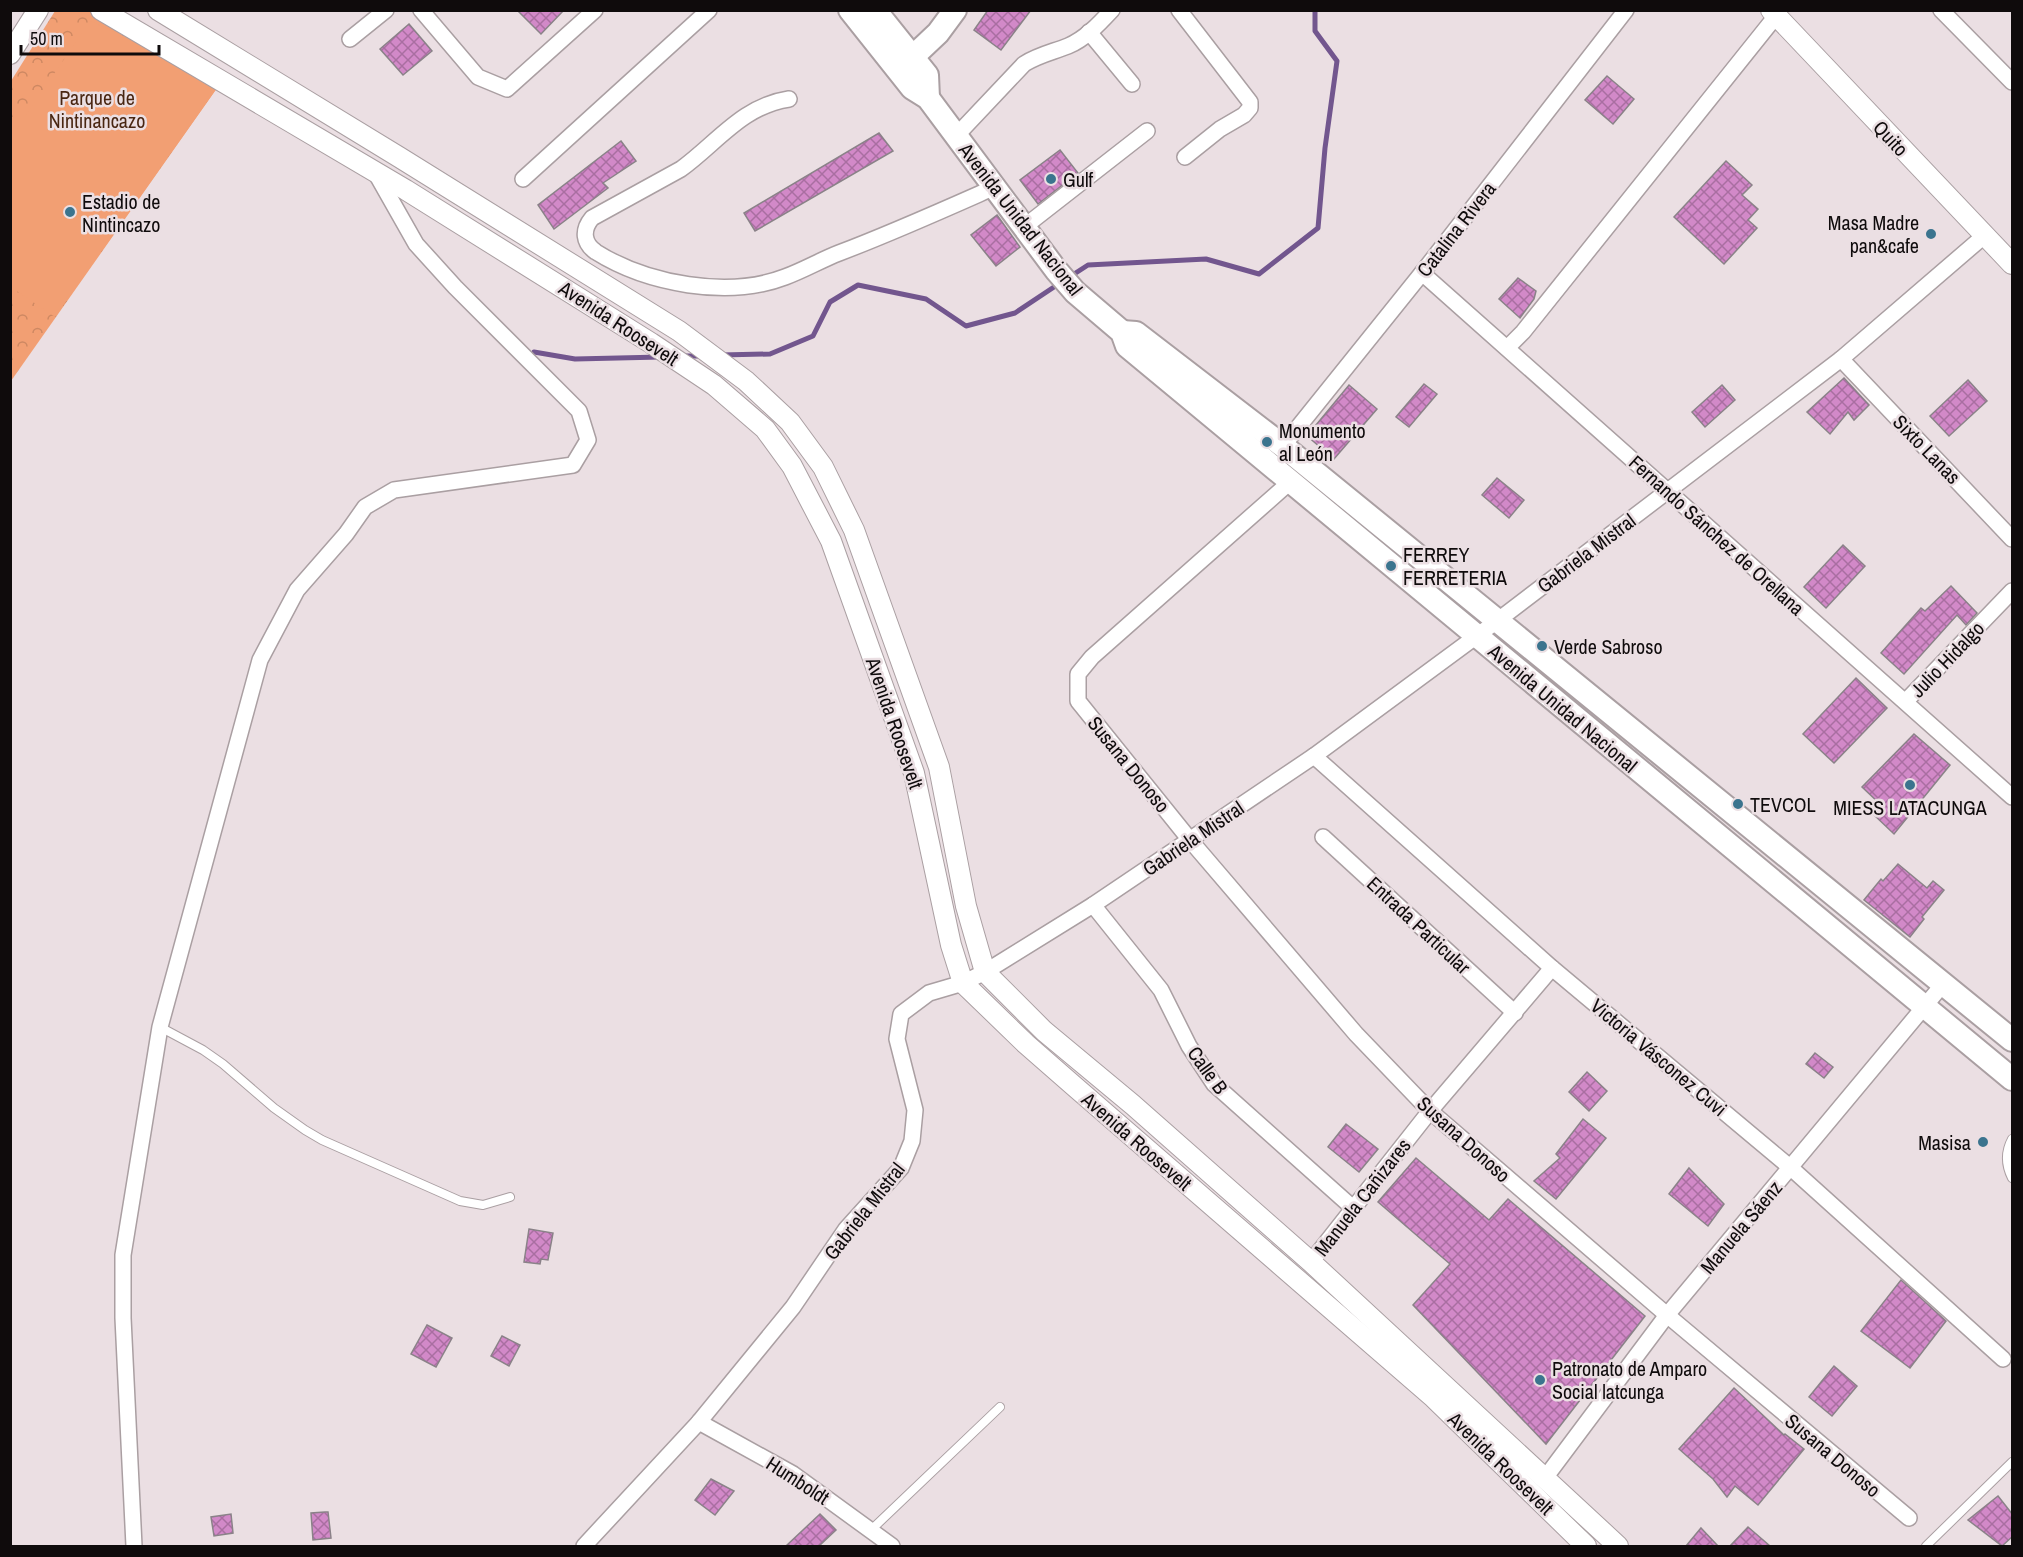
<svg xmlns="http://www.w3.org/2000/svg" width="2023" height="1557" font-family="'Archivo Narrow',sans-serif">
<defs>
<pattern id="forest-crowns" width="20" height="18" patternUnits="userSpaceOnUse" patternTransform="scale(1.5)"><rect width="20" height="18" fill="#f29f73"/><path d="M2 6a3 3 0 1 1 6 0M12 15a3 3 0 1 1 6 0" fill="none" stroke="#ce8862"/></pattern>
<pattern id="building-cross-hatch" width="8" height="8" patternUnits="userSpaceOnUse" patternTransform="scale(1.5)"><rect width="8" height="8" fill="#d289c8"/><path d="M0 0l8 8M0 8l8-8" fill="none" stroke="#a96ea1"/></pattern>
</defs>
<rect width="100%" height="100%" fill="#ebdfe3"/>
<polygon fill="url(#forest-crowns)" points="55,11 101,11 222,81 11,381 11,81"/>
<polygon fill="#f29f73" points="90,21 222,81 55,317 11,287 11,137"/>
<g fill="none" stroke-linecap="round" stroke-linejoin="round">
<g stroke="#72568e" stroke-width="5">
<polyline points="1071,276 1088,265 1206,259 1259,274 1318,228 1325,148 1337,61 1315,31 1315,10"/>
<polyline points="534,352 575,359 661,357"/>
<polyline points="721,355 770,354 813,336 830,302 858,285 926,299 966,326 1015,313 1060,283"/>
<polyline points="682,356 703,356"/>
</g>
</g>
<g fill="url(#building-cross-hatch)" stroke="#8a8288" stroke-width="1.5">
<polygon points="517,10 564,10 541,34"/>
<polygon points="988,10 1031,10 1001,50 974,30"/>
<polygon points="409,24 432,51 403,75 380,49"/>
<polygon points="1607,76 1634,99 1613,124 1585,100"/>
<polygon points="879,133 893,151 755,231 744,213"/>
<polygon points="621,141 636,161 603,183 608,188 554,229 538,205"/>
<polygon points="1060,150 1078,173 1038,204 1020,180"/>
<polygon points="1726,161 1752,185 1742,195 1758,209 1748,220 1757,228 1724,264 1674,217"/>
<polygon points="997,215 1020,247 996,266 971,235"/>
<polygon points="1518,278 1536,291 1534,299 1520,318 1499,299"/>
<polygon points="1844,378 1869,405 1854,420 1848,412 1830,434 1807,412"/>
<polygon points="1968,380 1987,401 1949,436 1930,416"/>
<polygon points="1424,384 1437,394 1409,427 1396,417"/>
<polygon points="1349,385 1377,409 1334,459 1307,436"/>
<polygon points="1722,385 1735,400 1705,427 1692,412"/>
<polygon points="1497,478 1524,500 1509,518 1482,495"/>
<polygon points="1843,545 1865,566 1826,608 1804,587"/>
<polygon points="1951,586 1977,613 1966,625 1957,615 1904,674 1881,653 1921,608 1925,611"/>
<polygon points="1856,678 1887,708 1834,763 1803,734"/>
<polygon points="1914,734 1950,765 1894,834 1873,814 1881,805 1862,787"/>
<polygon points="1898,864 1927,888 1933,881 1944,890 1922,917 1924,919 1910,937 1864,900 1881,879 1883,881"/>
<polygon points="1815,1053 1833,1067 1824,1078 1806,1064"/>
<polygon points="1587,1072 1607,1091 1589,1111 1569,1092"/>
<polygon points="1583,1119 1606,1138 1556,1199 1534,1181 1560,1158 1556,1154"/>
<polygon points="1346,1124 1378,1149 1359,1172 1328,1147"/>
<polygon points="1416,1158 1489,1220 1508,1199 1645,1316 1546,1444 1413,1305 1450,1264 1378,1202"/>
<polygon points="1689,1168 1724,1204 1708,1226 1669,1194"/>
<polygon points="529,1229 553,1233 548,1260 541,1259 540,1264 524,1262"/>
<polygon points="1901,1280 1946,1321 1910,1368 1861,1331"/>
<polygon points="427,1325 452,1338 436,1367 411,1354"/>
<polygon points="502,1336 520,1345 509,1366 491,1356"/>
<polygon points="1834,1366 1857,1386 1832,1416 1809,1397"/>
<polygon points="1734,1388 1784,1435 1785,1434 1804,1449 1758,1505 1735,1486 1727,1497 1713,1479 1679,1449"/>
<polygon points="711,1479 734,1491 715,1515 695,1500"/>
<polygon points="1998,1496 2013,1515 2013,1536 2002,1546 1968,1520"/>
<polygon points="325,1512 328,1512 331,1538 313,1540 311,1513"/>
<polygon points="231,1514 233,1533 214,1536 211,1517"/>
<polygon points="820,1514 836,1530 819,1546 786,1546"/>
<polygon points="1748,1527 1770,1546 1730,1546"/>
<polygon points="1701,1528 1718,1546 1686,1546"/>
</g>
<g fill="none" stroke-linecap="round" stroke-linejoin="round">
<g stroke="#aa9fa2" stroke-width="10">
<g id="service">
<polyline points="160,1027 203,1050 223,1064 274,1108 305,1130 322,1140 460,1201 483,1205 510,1197"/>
<path d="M2012 1139C2005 1152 2005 1164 2012 1178"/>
<polyline points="871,1530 1000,1407"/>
<polyline points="1926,1546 2012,1462"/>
</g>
</g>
<g stroke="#aa9fa2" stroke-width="18">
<g id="minor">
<polyline points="421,10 478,77 507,89 595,10"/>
<polyline points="1179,10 1250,102 1250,108 1244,115 1220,129 1185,157"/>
<polyline points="1941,10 2012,82"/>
<polyline points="1089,32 1132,84"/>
<polyline points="350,39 386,10"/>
<path d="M789 99C742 106 717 143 681 169L592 218C582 230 583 243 596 252 647 284 728 299 785 277 804 270 821 260 839 253 892 233 943 210 995 187"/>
<path d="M956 136 1024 64C1038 55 1053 52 1068 46 1085 39 1099 24 1112 10"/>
<polyline points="523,179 709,10"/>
<polyline points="1024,227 1147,131"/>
<polyline points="1422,273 2012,797"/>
<polyline points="1507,348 1523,332 1776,16"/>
<polyline points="1841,359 2012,539"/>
<polyline points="1283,446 1422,273 1626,10"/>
<polyline points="1290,482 1092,657 1078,674 1078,701 1190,840 1356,1034 1430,1111 1667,1315 1909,1518"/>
<polyline points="1906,701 2012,591"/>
<polyline points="1314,756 1552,968 1791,1168 2003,1359"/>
<polyline points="1323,837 1515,1013"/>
<polyline points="1093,905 1161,990 1189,1046 1214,1084 1353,1208"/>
<polyline points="1311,1262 1430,1111 1552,968"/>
<polyline points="699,1422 793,1474 892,1546"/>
<polyline points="1545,1478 1667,1315 1944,983"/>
<polyline points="134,1546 123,1318 123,1255 160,1027 260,660 297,590 346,534 365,507 394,490 573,465 588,440 579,411 455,287 416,244 374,170"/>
<polyline points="584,1546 699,1422 793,1307 846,1229 901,1168 912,1141 915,1110 897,1039 901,1014 929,993 963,983 985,972 1093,905 1314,756 1497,621 1841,359 1984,236"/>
</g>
</g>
<g stroke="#aa9fa2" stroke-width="22">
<g id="tertiary">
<polyline points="101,10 406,190 651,343 714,385 765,429 792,466 831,541 914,773 951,945 963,983 1026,1044 1074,1086 1434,1398 1586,1546"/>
<polyline points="158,10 399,157 679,331 746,381 790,422 823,467 854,530 939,767 966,906 985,972 1044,1031 1133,1105 1311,1262 1618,1546"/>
<polyline points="1771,10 2012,264"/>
<polyline points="10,54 38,10"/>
</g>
</g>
<g stroke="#aa9fa2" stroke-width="26">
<g id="secondary">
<polyline points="850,10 912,88 928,98 1056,270 1075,292 1122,332 1127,346 2012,1079"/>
<polyline points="875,10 927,75 928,98"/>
<polyline points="903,66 938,33 955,10"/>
<polyline points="1122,332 1136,333 1283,446 2012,1040"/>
</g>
</g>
<use href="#service" stroke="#fff" stroke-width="8"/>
<use href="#minor" stroke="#fff" stroke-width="15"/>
<use href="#tertiary" stroke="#fff" stroke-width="20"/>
<use href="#secondary" stroke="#fff" stroke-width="22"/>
</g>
<g fill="#3b748e" stroke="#ebdfe3" stroke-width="2">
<circle cx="1051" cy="179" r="6"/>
<circle cx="70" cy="212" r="6"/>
<circle cx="1931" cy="234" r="6"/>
<circle cx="1267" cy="442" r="6"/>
<circle cx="1391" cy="566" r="6"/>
<circle cx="1542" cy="646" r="6"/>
<circle cx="1910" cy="785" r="6"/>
<circle cx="1738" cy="804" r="6"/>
<circle cx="1983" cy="1142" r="6"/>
<circle cx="1540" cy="1380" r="6"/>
</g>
<g text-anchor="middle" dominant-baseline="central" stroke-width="5" stroke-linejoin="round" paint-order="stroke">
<g font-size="20" fill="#492612" stroke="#ebdfe3">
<text x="97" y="97">Parque de<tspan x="97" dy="23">Nintinancazo</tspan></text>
</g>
<g font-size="20" fill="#0f0b0c" stroke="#ebdfe3">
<text transform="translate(1891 138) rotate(47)">Quito</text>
<text transform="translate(1021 219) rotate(52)">Avenida Unidad Nacional</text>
<text transform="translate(1456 229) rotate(-52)">Catalina Rivera</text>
<text transform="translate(619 323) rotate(33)">Avenida Roosevelt</text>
<text transform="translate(1927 449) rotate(46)">Sixto Lanas</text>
<text transform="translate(1717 535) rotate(42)">Fernando Sánchez de Orellana</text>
<text transform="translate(1586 553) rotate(-37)">Gabriela Mistral</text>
<text transform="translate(1947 659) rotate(-46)">Julio Hidalgo</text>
<text transform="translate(1563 708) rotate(40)">Avenida Unidad Nacional</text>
<text transform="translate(895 723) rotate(71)">Avenida Roosevelt</text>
<text transform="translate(1129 764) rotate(51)">Susana Donoso</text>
<text transform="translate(1193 838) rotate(-34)">Gabriela Mistral</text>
<text transform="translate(1419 925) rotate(43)">Entrada Particular</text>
<text transform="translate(1659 1057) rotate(40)">Victoria Vásconez Cuvi</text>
<text transform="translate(1208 1070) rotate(54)">Calle B</text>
<text transform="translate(1464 1139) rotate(42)">Susana Donoso</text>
<text transform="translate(1137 1141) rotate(41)">Avenida Roosevelt</text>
<text transform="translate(1362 1197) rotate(-52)">Manuela Cañizares</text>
<text transform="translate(864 1211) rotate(-52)">Gabriela Mistral</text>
<text transform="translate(1741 1227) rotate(-50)">Manuela Sáenz</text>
<text transform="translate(1833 1455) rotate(40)">Susana Donoso</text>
<text transform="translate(1501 1463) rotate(44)">Avenida Roosevelt</text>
<text transform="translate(798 1480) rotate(33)">Humboldt</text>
</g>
<g font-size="20" fill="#0f0b0c" stroke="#ebdfe3" text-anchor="start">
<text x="1063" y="179">Gulf</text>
<text x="82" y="201">Estadio de<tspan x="82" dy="23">Nintincazo</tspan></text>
<text x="1919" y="222" text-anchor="end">Masa Madre<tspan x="1919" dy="23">pan&amp;cafe</tspan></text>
<text x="1279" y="430">Monumento<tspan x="1279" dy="23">al León</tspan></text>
<text x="1403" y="554">FERREY<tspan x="1403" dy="23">FERRETERIA</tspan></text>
<text x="1554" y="646">Verde Sabroso</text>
<text x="1750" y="804">TEVCOL</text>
<text x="1910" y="807" text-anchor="middle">MIESS LATACUNGA</text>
<text x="1971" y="1142" text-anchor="end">Masisa</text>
<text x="1552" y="1368">Patronato de Amparo<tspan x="1552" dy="23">Social latcunga</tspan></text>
</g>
</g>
<rect width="2023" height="1557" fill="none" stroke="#0f0b0c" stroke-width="24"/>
<path d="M21 45v9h138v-9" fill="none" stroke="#0f0b0c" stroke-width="3"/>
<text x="30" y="45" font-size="18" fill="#0f0b0c" stroke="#ebdfe3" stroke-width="4.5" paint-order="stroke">50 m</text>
</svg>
